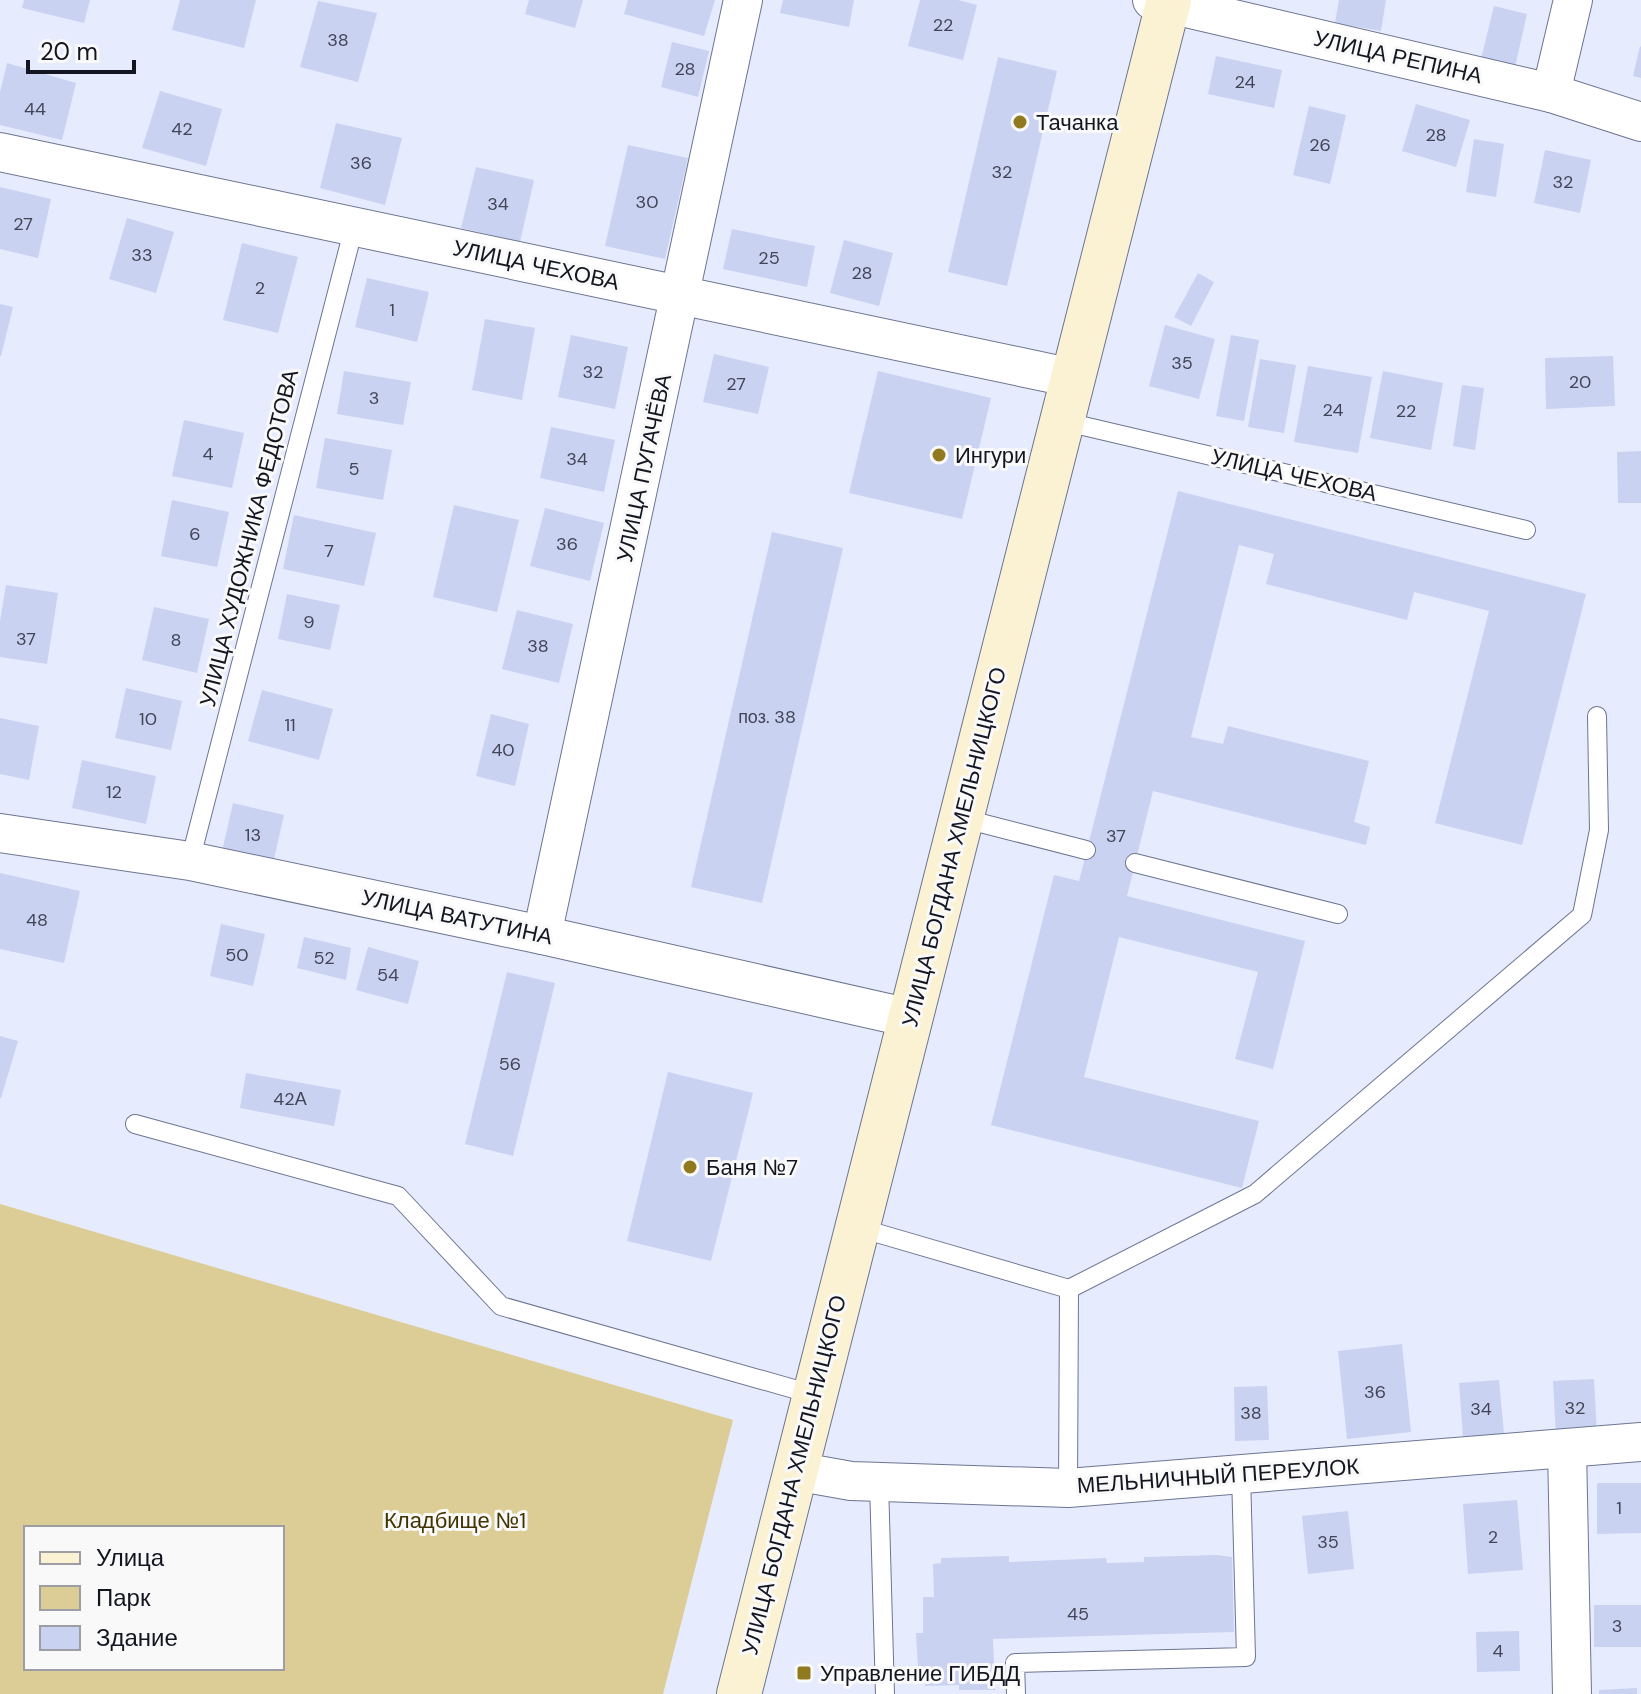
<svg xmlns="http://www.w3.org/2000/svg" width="1641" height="1694" font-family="'DM Sans',sans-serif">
<rect width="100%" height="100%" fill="#e6ebfe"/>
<path fill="#dccc96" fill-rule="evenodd" d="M0 1204 733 1420 663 1694H0ZM26 1528H282V1668H26Z"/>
<g fill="#cad2f2">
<polygon points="24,0 90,0 84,23 22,8"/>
<polygon points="180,0 256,0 244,48 172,30"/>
<polygon points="529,0 583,0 575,28 525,14"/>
<polygon points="628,0 715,0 704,36 624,14"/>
<polygon points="783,0 854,0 849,27 780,13"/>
<polygon points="920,0 958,0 977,5 963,60 908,46"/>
<polygon points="1339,0 1386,0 1381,31 1335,23"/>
<polygon points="318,1 377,13 358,82 300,67"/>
<polygon points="1494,6 1527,14 1515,67 1481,59"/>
<polygon points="672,42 709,51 698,97 661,87"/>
<polygon points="1640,46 1641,47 1641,78 1633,76"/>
<polygon points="1216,56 1282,70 1274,108 1208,94"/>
<polygon points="998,57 1057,71 1007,286 948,272"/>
<polygon points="7,63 76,83 62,140 0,125 0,92"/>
<polygon points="160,91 222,109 206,166 142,148"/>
<polygon points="1416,104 1470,120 1456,167 1402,151"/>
<polygon points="1309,106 1346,115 1330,184 1293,175"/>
<polygon points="336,123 402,138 385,205 320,188"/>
<polygon points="1474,139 1504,144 1496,197 1466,192"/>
<polygon points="628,145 688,158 665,259 605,246"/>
<polygon points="1545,150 1591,160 1580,213 1534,203"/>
<polygon points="476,167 534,180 520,242 461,228"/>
<polygon points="0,187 51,199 38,258 0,249"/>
<polygon points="127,218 174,232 156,293 109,279"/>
<polygon points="732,229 815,246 807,287 723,269"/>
<polygon points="844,240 893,253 879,306 830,293"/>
<polygon points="242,243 298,257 278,333 223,320"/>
<polygon points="1198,273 1214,282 1191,326 1174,317"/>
<polygon points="367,278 429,292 417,342 355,327"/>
<polygon points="0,304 13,307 1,356 0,356"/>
<polygon points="485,319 535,328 522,400 472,390"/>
<polygon points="1165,325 1215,339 1199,399 1149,386"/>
<polygon points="571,335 628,347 615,409 558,397"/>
<polygon points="1231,335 1259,340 1244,421 1216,416"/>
<polygon points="714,354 769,367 758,414 703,402"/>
<polygon points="1613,356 1615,406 1546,409 1545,358"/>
<polygon points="1260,359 1296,365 1284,433 1248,427"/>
<polygon points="1308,366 1372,377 1358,453 1294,442"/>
<polygon points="344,371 411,382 403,425 337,414"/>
<polygon points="878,371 991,398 962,519 849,493"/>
<polygon points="1383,371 1443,383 1431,450 1370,438"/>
<polygon points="1462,385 1484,388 1475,450 1453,446"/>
<polygon points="184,420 244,433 232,488 172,476"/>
<polygon points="551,427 615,440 604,492 540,478"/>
<polygon points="325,438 392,450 383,500 316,488"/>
<polygon points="1641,451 1641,503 1618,503 1617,452"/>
<polygon points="1178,491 1586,594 1522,845 1435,823 1489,611 1414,592 1407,620 1266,584 1274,554 1239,545 1191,737 1223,744 1228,726 1369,761 1354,822 1370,827 1366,845 1153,791 1127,896 1305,941 1273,1069 1235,1059 1258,972 1119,937 1084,1077 1259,1121 1242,1188 991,1125 1054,875 1079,881"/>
<polygon points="172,500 229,512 217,567 161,556"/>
<polygon points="454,505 519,520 497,612 433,597"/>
<polygon points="545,508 604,523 590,581 530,566"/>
<polygon points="294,515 376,533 364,586 283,569"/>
<polygon points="772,532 843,548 762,903 691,887"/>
<polygon points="6,585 58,593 47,664 0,657 0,621"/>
<polygon points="287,594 340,605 330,650 278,639"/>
<polygon points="154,607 209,619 197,673 142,660"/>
<polygon points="517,610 573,624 559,683 502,669"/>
<polygon points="126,688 182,701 171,750 115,738"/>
<polygon points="262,690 333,709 319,760 248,741"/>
<polygon points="491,714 529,724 515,786 476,776"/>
<polygon points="0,718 39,726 29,780 0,774"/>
<polygon points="82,760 156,776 146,824 72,808"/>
<polygon points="233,803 284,815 272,868 221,856"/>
<polygon points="0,873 80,891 64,963 0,949"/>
<polygon points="221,924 265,934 253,986 210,976"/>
<polygon points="304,937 351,948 346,980 297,968"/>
<polygon points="368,947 419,961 408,1004 356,990"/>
<polygon points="507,972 555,983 513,1156 465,1144"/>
<polygon points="0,1036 18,1041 1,1098 0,1098"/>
<polygon points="668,1072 753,1093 711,1261 627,1241"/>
<polygon points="246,1073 341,1090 334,1126 240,1108"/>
<polygon points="1402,1344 1411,1432 1347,1439 1338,1351"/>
<polygon points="1594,1379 1597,1435 1556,1437 1553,1381"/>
<polygon points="1499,1380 1504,1434 1463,1437 1459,1383"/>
<polygon points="1267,1386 1269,1440 1235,1441 1234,1387"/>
<polygon points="1597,1483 1641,1483 1641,1533 1597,1534"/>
<polygon points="1517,1500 1523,1570 1468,1574 1463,1504"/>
<polygon points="1348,1511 1354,1569 1308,1574 1302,1516"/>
<polygon points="1216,1555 1232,1557 1234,1632 993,1639 995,1690 959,1690 959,1685 925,1686 924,1668 918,1668 916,1633 923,1633 923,1597 934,1597 933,1564 941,1563 941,1558 1009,1556 1009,1562 1106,1558 1107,1563 1144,1562 1144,1557"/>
<rect x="1594" y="1605" width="47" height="42"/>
<polygon points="1519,1631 1520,1671 1477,1672 1476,1632"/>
<polygon points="1637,1688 1637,1694 1599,1694 1599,1690"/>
</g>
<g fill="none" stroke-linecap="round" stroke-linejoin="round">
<g stroke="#6d7591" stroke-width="20">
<g id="lane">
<polyline points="1062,421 1526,530"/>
<polyline points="961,818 1086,850"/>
<polyline points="190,861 354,227"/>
<polyline points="1135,863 1338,914"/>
<polyline points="135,1124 398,1196 501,1306 815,1395"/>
<polyline points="856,1227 1069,1289 1255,1194 1582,915 1599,830 1597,716"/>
<polyline points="879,1482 885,1694"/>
<polyline points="1068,1488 1069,1289"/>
<polyline points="1016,1694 1015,1663 1246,1657 1241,1474"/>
</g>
</g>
<g stroke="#6d7591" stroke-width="40">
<g id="street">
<polyline points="1152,0 1551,93 1641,122"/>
<polyline points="1551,93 1573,0"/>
<polyline points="0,152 1073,378"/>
<polyline points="0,833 190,861 542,935 910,1018"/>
<polyline points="542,935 743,0"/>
<polyline points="1567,1448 1572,1694"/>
<polyline points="795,1471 851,1481 1068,1488 1641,1442"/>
</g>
</g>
<g stroke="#6d7591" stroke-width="46">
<polyline id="secondary" points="739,1694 1169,0"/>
</g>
<use href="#lane" stroke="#fff" stroke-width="18"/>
<use href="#street" stroke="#fff" stroke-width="38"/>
<use href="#secondary" stroke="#fbf2d3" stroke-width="44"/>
</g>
<g fill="#90791e" stroke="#f9f9f9" stroke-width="3">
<circle cx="1020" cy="122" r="8"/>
<circle cx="939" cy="455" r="8"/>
<circle cx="690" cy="1167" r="8"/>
<rect x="796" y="1665" width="16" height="16" rx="4"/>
</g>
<g text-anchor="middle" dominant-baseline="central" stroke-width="6" stroke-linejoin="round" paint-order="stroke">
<g font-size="18" fill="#414555">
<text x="943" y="25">22</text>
<text x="338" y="40">38</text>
<text x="685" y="69">28</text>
<text x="1245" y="82">24</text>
<text x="35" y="109">44</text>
<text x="182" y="129">42</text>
<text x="1436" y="135">28</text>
<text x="1320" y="145">26</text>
<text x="361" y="163">36</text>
<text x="1002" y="172">32</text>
<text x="1563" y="182">32</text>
<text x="647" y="202">30</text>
<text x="498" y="204">34</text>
<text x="23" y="224">27</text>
<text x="142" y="255">33</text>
<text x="769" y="258">25</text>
<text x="862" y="273">28</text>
<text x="260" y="288">2</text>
<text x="392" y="310">1</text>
<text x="1182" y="363">35</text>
<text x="593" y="372">32</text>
<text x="1580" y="382">20</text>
<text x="736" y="384">27</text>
<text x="374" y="398">3</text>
<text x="1333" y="410">24</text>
<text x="1406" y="411">22</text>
<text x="208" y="454">4</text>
<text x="577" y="459">34</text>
<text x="354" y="469">5</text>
<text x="195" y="534">6</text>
<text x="567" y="544">36</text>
<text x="329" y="551">7</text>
<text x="309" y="622">9</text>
<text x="26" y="639">37</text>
<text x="176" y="640">8</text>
<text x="538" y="646">38</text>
<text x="767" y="717">поз. 38</text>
<text x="148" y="719">10</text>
<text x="290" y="725">11</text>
<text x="503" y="750">40</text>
<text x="114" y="792">12</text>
<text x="253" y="835">13</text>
<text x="1116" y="836">37</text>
<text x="37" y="920">48</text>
<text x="237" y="955">50</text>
<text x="324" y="958">52</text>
<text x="388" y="975">54</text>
<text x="510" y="1064">56</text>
<text x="290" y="1099">42А</text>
<text x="1375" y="1392">36</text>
<text x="1575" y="1408">32</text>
<text x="1481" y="1409">34</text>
<text x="1251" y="1413">38</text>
<text x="1619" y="1508">1</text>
<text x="1493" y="1537">2</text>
<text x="1328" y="1542">35</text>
<text x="1078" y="1614">45</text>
<text x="1617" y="1626">3</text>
<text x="1498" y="1651">4</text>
</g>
<g font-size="22" fill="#131621" stroke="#f9f9f9">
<text transform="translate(1398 57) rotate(13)">УЛИЦА РЕПИНА</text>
<text transform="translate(536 265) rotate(12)">УЛИЦА ЧЕХОВА</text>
<text transform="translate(644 468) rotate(-78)">УЛИЦА ПУГАЧЁВА</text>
<text transform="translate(1294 475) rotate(13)">УЛИЦА ЧЕХОВА</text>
<text transform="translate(249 538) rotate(-76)">УЛИЦА ХУДОЖНИКА ФЕДОТОВА</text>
<text transform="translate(954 847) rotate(-76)">УЛИЦА БОГДАНА ХМЕЛЬНИЦКОГО</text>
<text transform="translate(457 917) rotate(12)">УЛИЦА ВАТУТИНА</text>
<text transform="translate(794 1475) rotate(-76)">УЛИЦА БОГДАНА ХМЕЛЬНИЦКОГО</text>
<text transform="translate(1218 1476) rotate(-4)">МЕЛЬНИЧНЫЙ ПЕРЕУЛОК</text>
</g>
<g font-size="22" fill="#131621" stroke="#f9f9f9" text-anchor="start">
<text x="1036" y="122">Тачанка</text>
<text x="955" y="455">Ингури</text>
<text x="706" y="1167">Баня №7</text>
<text x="820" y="1673">Управление ГИБДД</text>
</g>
<g font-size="22" fill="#413400" stroke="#f9f9f9">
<text x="455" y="1520">Кладбище №1</text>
</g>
</g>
<rect x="24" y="1526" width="260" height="144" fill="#f9f9f9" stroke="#9d9ea3" stroke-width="2"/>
<rect x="40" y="1552" width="40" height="12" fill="#fbf2d3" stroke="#9d9ea3" stroke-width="2"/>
<text x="96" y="1566" font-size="24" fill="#131621">Улица</text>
<rect x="40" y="1586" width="40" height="24" fill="#dccc96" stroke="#9d9ea3" stroke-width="2"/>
<text x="96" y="1606" font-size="24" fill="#131621">Парк</text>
<rect x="40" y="1626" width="40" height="24" fill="#cad2f2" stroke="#9d9ea3" stroke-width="2"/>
<text x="96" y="1646" font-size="24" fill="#131621">Здание</text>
<path d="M28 60v12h106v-12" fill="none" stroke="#131621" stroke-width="4"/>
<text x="40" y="60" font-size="24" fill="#131621" stroke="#f9f9f9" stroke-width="6" paint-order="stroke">20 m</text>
</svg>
